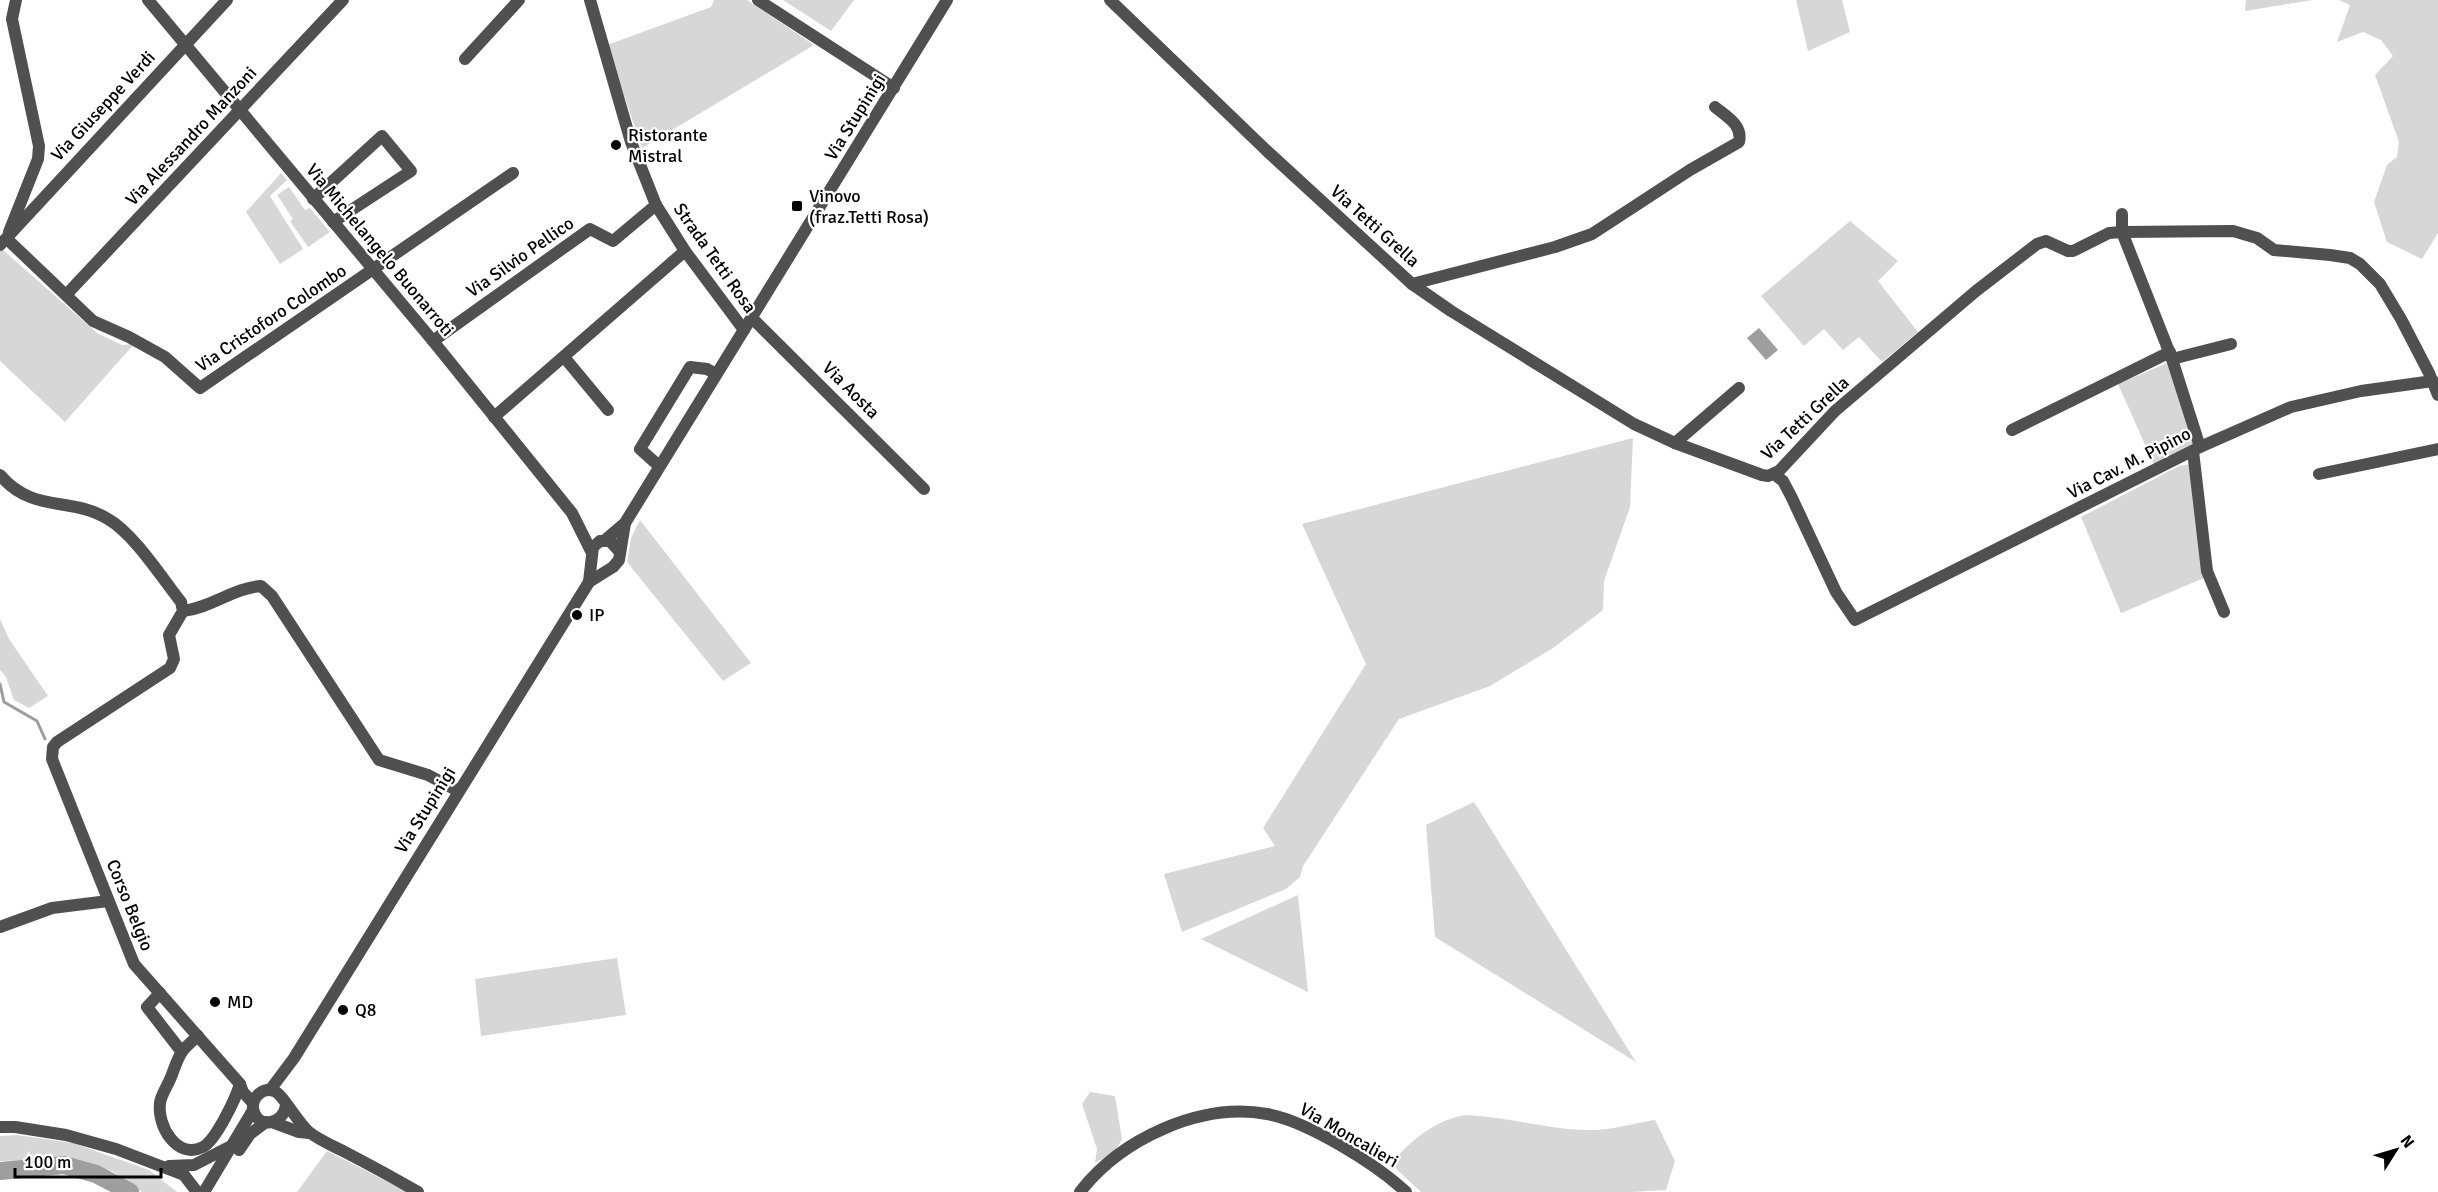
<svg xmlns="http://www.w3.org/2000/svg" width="2438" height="1192" font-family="Signika,sans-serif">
<rect width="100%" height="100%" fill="#fff"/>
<g fill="#d7d7d7">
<polygon points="714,0 747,0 814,45 642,148 607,45 711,7"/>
<polygon points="783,0 854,0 831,31"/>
<polygon points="1796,0 1842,0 1850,32 1808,51"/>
<polygon points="2246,0 2313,0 2245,11"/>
<polygon points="2339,0 2438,0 2438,233 2422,259 2387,242 2374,202 2387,165 2397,157 2399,142 2375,75 2393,56 2381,40 2363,32 2337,42 2350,5"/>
<polygon points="281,173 287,180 270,196 303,249 280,264 246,212"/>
<polygon points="289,187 305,210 310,208 330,232 308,247 290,221 293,219 277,195"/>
<polygon points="1850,221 1898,261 1878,281 1918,332 1882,362 1859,337 1843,350 1824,329 1804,346 1761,296"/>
<polygon points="2,249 97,333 122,345 134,344 65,422 0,361 0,251"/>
<polygon points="2167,363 2197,445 2154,465 2118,384"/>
<polygon points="1633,438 1630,507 1604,581 1603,610 1553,648 1490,686 1399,719 1303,866 1300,877 1286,889 1182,932 1164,874 1275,846 1263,828 1366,664 1302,524"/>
<polygon points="2191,464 2204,578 2121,613 2081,517 2179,466"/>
<polygon points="640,520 751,663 723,681 627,562 631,538"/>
<polygon points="0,619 9,639 48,696 29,708 14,700 6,677 0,670"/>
<polygon points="1474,802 1636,1062 1435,937 1426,825"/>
<polygon points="1298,895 1308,992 1201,939"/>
<polygon points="617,958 626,1015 481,1036 475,979"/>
<polygon points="1090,1092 1115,1096 1122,1139 1115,1152 1095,1163 1097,1149 1082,1104"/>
<path d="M1467 1115C1507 1117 1546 1129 1587 1130 1609 1131 1634 1123 1655 1120L1675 1161 1666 1190 1631 1192H1421L1391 1164C1409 1141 1438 1118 1467 1115Z"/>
<polygon points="17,1135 73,1143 149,1170 177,1192 142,1192 112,1171 67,1159 0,1161 0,1136"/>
<polygon points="327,1151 408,1192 297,1192"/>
</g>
<polygon fill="#9e9e9e" points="1759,328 1778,350 1766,360 1747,338"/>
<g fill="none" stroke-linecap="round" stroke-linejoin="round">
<polyline stroke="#9e9e9e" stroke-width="3" points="0,684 4,702 37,721 45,739"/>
<polyline stroke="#9e9e9e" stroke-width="18" points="0,1171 64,1165 96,1174 130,1192"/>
<g stroke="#505050" stroke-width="12">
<polyline points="148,0 433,341 572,513 591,551"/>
<polyline points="590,0 631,142 656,205 685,251 744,330"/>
<polyline points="758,0 894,88"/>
<polyline points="1110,0 1267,151 1412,284 1451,311 1634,424 1675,443 1762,475 1768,476 1779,471 1835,411 1976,291 2037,244 2046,241 2068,251 2073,251 2109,233 2122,232 2233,231 2257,238 2274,250 2330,255 2350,258 2360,264 2380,284 2401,319 2429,373 2438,395"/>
<polyline points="465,59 519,0"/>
<polyline points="313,199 382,136 411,171 333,222"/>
<polyline points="2122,214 2122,232 2172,359 2200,447"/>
<polyline points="9,232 38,159 39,146 12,19 16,0"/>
<polyline points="7,239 93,321 129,337 165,357 200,388 513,173"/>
<polyline points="0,245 227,0"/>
<path d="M1412 284 1555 247 1592 234 1690 170 1739 142C1743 125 1727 117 1715 107"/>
<polyline points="66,295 343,0"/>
<polyline points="752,318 924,489"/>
<polyline points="433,341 590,229 613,241 656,205"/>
<polyline points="564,357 608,410"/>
<polyline points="2172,359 2231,344"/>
<polyline points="494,417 685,251"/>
<polyline points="2012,430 2170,352"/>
<polyline points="1675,443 1739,388"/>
<polyline points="2193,451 2207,571 2224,612"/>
<polyline points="659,466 640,449 690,367 707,369 716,374"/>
<polyline points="1774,474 1783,481 1791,496 1836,592 1855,620 2200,447 2291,407 2361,391 2433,381"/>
<polyline points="2319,474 2438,449"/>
<path d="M0 475C33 514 71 496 108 519 134 534 162 578 181 602L183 611 169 635 174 659 170 668 57 742 53 747 52 759 134 964 240 1084 243 1092 253 1103"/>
<polyline points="605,540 625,523 947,0"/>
<polyline points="589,582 613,567 619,560 625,523"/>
<path d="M183 611C211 608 233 588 261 586L272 596 379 760 428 775 458 791"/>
<polyline points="0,927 52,908 108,901"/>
<polyline points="160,993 147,1007 181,1051"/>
<path d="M198 1036C178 1053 180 1054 171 1077 168 1085 161 1095 160 1103 157 1126 177 1160 203 1147 216 1140 236 1098 240 1084"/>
<polyline points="270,1090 294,1058 589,582 593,547 600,541 610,541 619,551"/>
<path d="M286 1105C284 1125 256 1130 253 1108 252 1097 263 1087 274 1091 282 1093 297 1122 309 1132 319 1140 333 1146 345 1152 370 1165 394 1178 418 1192"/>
<polyline points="272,1122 299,1132 309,1133"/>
<polyline points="0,1127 15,1127 66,1135 116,1149 184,1175 197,1192"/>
<polyline points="239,1150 250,1134 266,1122"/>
<polyline points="169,1166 194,1165 231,1146"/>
<polyline points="204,1192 253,1110"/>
<path d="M1080 1192C1121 1139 1200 1102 1267 1114 1307 1121 1376 1164 1406 1192"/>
</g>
</g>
<g fill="#000" stroke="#fff" stroke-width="2">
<circle cx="616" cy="145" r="6"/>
<rect x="791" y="200" width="12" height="12" rx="3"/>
<circle cx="577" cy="615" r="6"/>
<circle cx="215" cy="1002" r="6"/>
<circle cx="343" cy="1010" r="6"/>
</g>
<g text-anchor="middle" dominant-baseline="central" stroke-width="4.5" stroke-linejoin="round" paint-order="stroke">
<g font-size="18" fill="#000" stroke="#fff">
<text transform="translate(103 106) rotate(-47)">Via Giuseppe Verdi</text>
<text transform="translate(855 117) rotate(-58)">Via Stupinigi</text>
<text transform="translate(191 136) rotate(-47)">Via Alessandro Manzoni</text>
<text transform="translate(1375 226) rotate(42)">Via Tetti Grella</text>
<text transform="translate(380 250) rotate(50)">Via Michelangelo Buonarroti</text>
<text transform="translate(520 257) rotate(-35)">Via Silvio Pellico</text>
<text transform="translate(715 258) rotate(55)">Strada Tetti Rosa</text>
<text transform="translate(271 318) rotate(-34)">Via Cristoforo Colombo</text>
<text transform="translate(851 390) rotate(45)">Via Aosta</text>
<text transform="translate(1805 418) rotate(-43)">Via Tetti Grella</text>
<text transform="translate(2129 463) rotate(-27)">Via Cav. M. Pipino</text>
<text transform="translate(425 810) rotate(-58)">Via Stupinigi</text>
<text transform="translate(130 905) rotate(68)">Corso Belgio</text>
<text transform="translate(1349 1135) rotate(30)">Via Moncalieri</text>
</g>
<g font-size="18" fill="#000" stroke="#fff" text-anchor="start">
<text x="628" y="135">Ristorante<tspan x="628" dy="21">Mistral</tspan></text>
<text x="809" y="196">Vinovo<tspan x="809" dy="21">(fraz.Tetti Rosa)</tspan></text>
<text x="589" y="615">IP</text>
<text x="227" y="1002">MD</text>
<text x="355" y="1010">Q8</text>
</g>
</g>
<g transform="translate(2396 1150) rotate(53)" stroke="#ffffff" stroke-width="4.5" paint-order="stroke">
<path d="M0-4.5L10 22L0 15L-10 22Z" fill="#000000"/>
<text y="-9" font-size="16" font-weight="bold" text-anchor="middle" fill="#000000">N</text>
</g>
<path d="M15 1168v9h146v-9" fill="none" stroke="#000000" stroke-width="3"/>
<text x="24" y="1168" font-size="18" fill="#000000" stroke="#ffffff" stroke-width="4.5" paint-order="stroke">100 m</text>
</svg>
